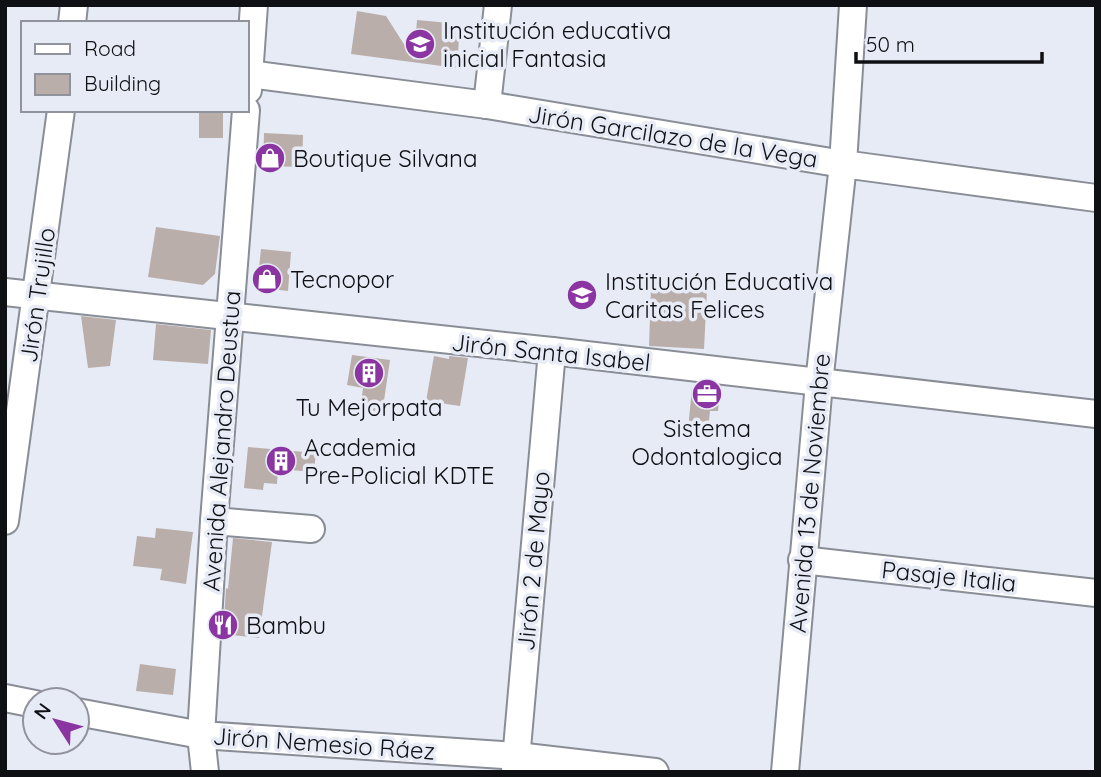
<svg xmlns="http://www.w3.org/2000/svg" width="1101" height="777" font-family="Quicksand,sans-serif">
<rect width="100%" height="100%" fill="#e7ebf6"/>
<g fill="#baaeaa">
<polygon points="357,11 386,16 414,60 417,20 460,24 457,68 351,54"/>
<rect x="199" y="110" width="24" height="28"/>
<polygon points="264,133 303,135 302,167 263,166"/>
<polygon points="156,227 220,236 215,274 203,285 148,277"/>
<polygon points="261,249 291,252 288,291 271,289 258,277"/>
<polygon points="651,288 707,290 704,349 649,346"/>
<polygon points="81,316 116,320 110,366 88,368"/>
<polygon points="156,324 211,330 208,364 153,360"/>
<polygon points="352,355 390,360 382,414 360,410 363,388 347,385"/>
<polygon points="434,356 449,359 449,356 468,358 460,406 426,401"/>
<polygon points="692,388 720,391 718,411 710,411 708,431 688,429"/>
<polygon points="248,447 316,453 314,472 278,469 277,484 264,483 263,490 244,488"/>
<polygon points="156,528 193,532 186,584 160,580 162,569 133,566 137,536 155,538"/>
<polygon points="233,538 272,542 259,638 223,634 226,588 228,589"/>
<polygon points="140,664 176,669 173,695 136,691"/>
</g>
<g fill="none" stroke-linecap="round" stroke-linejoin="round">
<g stroke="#898d96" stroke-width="30">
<g id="minor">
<polyline points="72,23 74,5"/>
<polyline points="249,74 487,105 843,164 1096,198"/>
<polyline points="248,90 254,5"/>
<polyline points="487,105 498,5"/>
<polyline points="5,292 552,351 1096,414"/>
<polyline points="5,521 61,110"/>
<polyline points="214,521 311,529"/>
<polyline points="802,560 1096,593"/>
<polyline points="5,698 35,704"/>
<polyline points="77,712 201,735 517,756 655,772"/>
<polyline points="515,771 552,351"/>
<polyline points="205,772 201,735 214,521 246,110"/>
<polyline points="785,772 819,383 843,164 853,5"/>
</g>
</g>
<use href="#minor" stroke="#fff" stroke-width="26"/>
</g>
<defs>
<g id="school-disc" transform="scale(1.575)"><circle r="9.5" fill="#8b35a2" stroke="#e7ebf6"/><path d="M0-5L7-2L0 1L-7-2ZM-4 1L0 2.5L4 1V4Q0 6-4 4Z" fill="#fff"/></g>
<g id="shop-disc" transform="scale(1.575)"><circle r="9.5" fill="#8b35a2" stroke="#e7ebf6"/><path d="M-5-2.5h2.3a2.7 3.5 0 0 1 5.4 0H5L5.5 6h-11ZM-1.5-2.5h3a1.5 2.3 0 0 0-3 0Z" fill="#fff"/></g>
<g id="building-disc" transform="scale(1.575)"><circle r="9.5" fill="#8b35a2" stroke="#e7ebf6"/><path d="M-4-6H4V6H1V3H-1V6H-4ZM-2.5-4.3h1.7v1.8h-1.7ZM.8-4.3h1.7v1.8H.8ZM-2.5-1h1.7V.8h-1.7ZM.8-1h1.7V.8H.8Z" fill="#fff"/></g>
<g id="office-disc" transform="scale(1.575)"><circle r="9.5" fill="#8b35a2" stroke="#e7ebf6"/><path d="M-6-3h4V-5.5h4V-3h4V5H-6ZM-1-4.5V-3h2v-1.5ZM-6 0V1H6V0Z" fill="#fff"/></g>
<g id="restaurant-disc" transform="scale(1.575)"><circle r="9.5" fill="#8b35a2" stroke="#e7ebf6"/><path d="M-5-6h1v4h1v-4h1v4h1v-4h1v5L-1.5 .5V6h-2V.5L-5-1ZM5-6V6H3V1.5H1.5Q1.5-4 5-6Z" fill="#fff"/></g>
</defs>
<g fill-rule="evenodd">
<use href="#school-disc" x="420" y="44"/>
<use href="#shop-disc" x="270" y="158"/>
<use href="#shop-disc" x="267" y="279"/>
<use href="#school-disc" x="582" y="295"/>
<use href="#building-disc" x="369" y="373"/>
<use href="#office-disc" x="707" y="394"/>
<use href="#building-disc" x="281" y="461"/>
<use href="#restaurant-disc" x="223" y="625"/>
</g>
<g text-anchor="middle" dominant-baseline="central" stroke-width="7" stroke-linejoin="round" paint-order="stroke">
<g font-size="24" fill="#0f1014" stroke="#e7ebf6" text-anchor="start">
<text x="443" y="30">Institución educativa<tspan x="443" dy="28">inicial Fantasia</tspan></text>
<text x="293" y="158">Boutique Silvana</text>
<text x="290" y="279">Tecnopor</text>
<text x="605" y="281">Institución Educativa<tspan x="605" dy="28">Caritas Felices</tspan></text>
<text x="369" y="407" text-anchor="middle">Tu Mejorpata</text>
<text x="707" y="428" text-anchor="middle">Sistema<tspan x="707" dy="28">Odontalogica</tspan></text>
<text x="304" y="447">Academia<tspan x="304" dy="28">Pre-Policial KDTE</tspan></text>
<text x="246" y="625">Bambu</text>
</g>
<g font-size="24" fill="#0f1014" stroke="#e7ebf6">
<text transform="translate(673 136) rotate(9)">Jirón Garcilazo de la Vega</text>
<text transform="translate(37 295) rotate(-82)">Jirón Trujillo</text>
<text transform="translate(551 352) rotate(6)">Jirón Santa Isabel</text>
<text transform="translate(221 441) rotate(-86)">Avenida Alejandro Deustua</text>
<text transform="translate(809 493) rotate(-85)">Avenida 13 de Noviembre</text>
<text transform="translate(533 561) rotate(-85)">Jirón 2 de Mayo</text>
<text transform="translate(949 576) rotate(6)">Pasaje Italia</text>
<text transform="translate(324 743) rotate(4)">Jirón Nemesio Ráez</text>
</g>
</g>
<rect width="1101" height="777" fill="none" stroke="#0f1014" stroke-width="14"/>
<rect x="21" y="21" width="228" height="91" fill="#e7ebf6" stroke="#91939c" stroke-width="2"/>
<rect x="35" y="44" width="35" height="10" fill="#ffffff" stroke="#91939c" stroke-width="2"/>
<text x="84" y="56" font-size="21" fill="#0f1014">Road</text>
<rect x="35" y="74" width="35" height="21" fill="#baaeaa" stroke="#91939c" stroke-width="2"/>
<text x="84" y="91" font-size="21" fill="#0f1014">Building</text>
<g transform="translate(56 721) rotate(306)"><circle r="33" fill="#e7ebf6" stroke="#91939c" stroke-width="2"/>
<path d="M0-5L12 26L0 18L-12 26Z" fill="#8b35a2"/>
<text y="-10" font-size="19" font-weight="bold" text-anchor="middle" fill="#0f1014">N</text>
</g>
<path d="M856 52v10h186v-10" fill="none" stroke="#0f1014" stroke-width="3.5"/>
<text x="866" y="52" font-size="21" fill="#0f1014" stroke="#e7ebf6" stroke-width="5" paint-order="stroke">50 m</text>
</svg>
